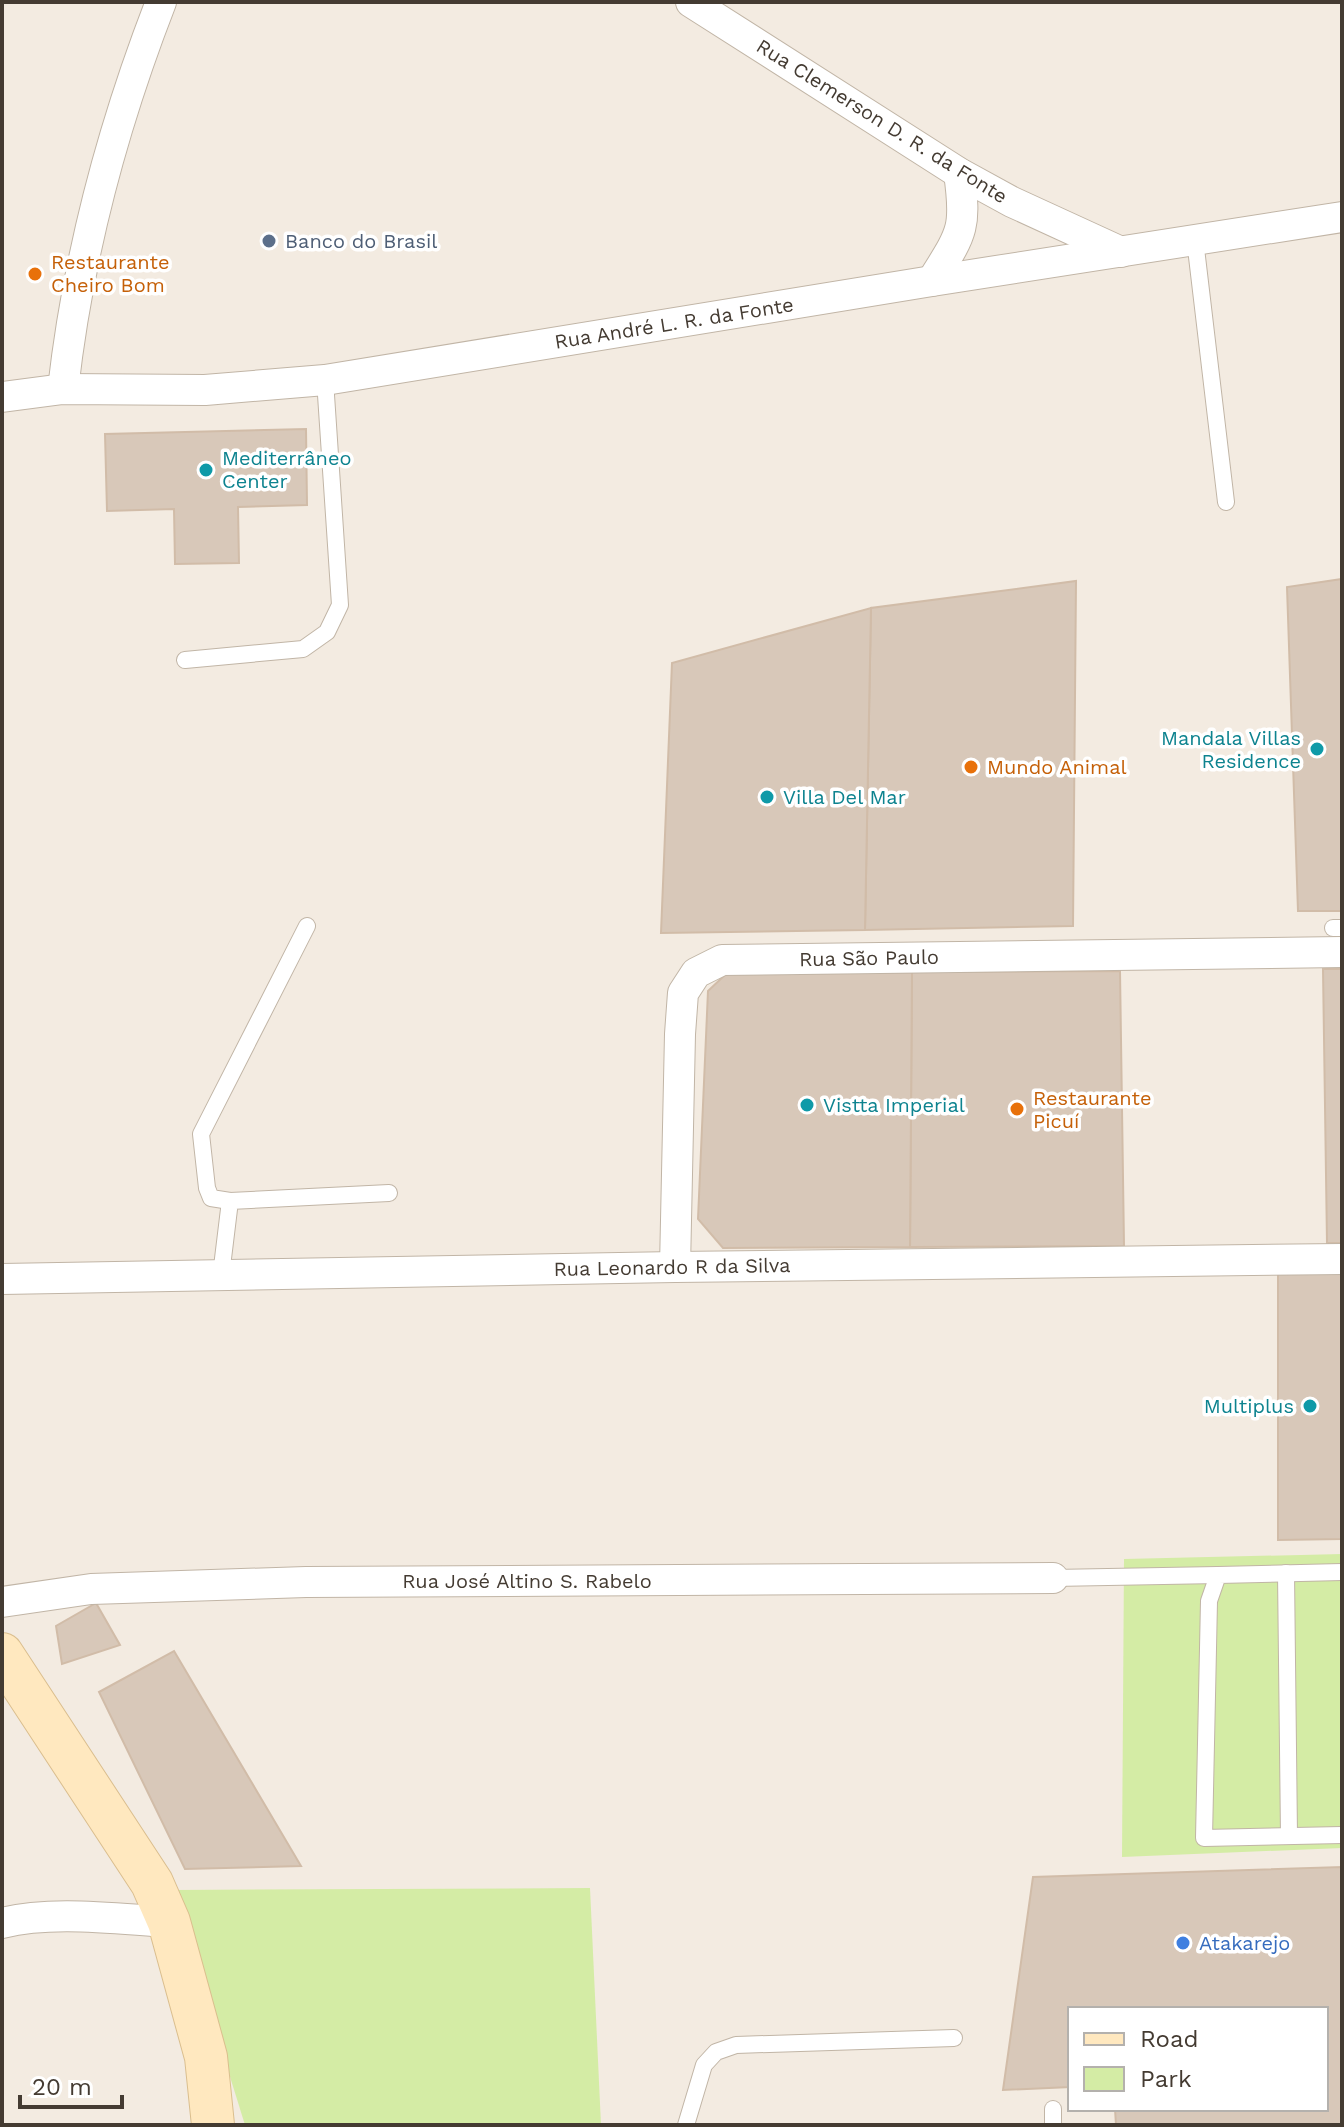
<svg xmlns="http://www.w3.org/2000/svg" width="1344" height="2127" font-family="'Work Sans',sans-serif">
<rect width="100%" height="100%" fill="#f3ebe1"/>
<g fill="#d4eca5">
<polygon points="1342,1554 1342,1848 1122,1857 1124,1559"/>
<polygon points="590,1888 601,2125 245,2125 172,1890"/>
</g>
<g fill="#d8c8b9" stroke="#d1bca8" stroke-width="2">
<polygon points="306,429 307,505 238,507 239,563 175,564 174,509 107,511 105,434"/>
<polygon points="1342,579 1342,911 1298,911 1287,587"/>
<polygon points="1076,581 1073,926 865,930 871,608"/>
<polygon points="871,608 865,930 661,933 672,663"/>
<polygon points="1323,969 1342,969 1342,1243 1327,1243"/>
<polygon points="1120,971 1124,1246 910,1247 912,972"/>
<polygon points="912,972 910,1247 723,1248 698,1219 708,991 726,974"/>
<polygon points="1278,1274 1342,1274 1342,1539 1278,1540"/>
<polygon points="96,1603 120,1645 62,1664 56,1626"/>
<polygon points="174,1651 301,1866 185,1869 99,1692"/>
<polygon points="1342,1867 1342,2125 1116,2125 1115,2109 1326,2109 1326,2009 1070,2009 1070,2087 1003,2090 1033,1877"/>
</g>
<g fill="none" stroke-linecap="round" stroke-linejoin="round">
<g stroke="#c1b5a6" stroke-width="18">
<g id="lane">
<polyline points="1195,240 1226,502"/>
<polyline points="185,660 303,649 327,632 340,605 325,380"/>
<polyline points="1333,928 1342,928"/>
<polyline points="230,1201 211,1198 207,1188 201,1134 307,926"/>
<polyline points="221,1275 230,1201 389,1193"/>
<polyline points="1342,1572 1218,1575 1209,1601 1204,1838 1342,1835"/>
<polyline points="1286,1573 1289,1836"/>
<polyline points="1053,1578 1218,1575"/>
<polyline points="686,2125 704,2065 716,2052 736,2045 954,2038"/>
<polyline points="1053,2125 1053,2109"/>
</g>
</g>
<g stroke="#c1b5a6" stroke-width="32">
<g id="street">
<polyline points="691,2 959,173 1012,202 1121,252"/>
<path d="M932 281C962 233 967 229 959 173"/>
<path d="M63 389C78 256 112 128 161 2"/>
<polyline points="2,397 63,389 205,390 325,380 932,281 1342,217"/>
<polyline points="675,1267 680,1034 683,993 696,973 722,960 1342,952"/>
<polyline points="2,1279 675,1267 1342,1259"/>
<polyline points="2,1602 91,1589 306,1582 1053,1578"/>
<path d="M2 1923C52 1910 117 1919 169 1922"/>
</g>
</g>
<g stroke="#dabe8e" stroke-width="44">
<polyline id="secondary" points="2,1654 152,1883 169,1922 206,2057 213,2125"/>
</g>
<use href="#lane" stroke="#fff" stroke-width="16"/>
<use href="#street" stroke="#fff" stroke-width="30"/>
<use href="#secondary" stroke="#ffe8bf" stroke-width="42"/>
</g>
<circle fill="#5c6f8a" stroke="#fff" stroke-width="3" cx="269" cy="241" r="8"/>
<g fill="#e8710a" stroke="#fff" stroke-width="3">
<circle cx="35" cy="274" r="8"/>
<circle cx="971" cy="767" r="8"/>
<circle cx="1017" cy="1109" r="8"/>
</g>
<g fill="#0f9aa8" stroke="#fff" stroke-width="3">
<circle cx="206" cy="470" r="8"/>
<circle cx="1317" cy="749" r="8"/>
<circle cx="767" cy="797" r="8"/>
<circle cx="807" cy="1105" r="8"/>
<circle cx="1310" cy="1406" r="8"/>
</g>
<circle fill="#3f7fe0" stroke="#fff" stroke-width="3" cx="1183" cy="1943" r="8"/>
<g text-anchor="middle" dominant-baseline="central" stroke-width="7" stroke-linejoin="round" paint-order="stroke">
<g font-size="20" fill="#443b32" stroke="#fff">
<text transform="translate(882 121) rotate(32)">Rua Clemerson D. R. da Fonte</text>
<text transform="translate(674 323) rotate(-9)">Rua André L. R. da Fonte</text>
<text transform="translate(869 958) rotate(-1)">Rua São Paulo</text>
<text transform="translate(672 1267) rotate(-1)">Rua Leonardo R da Silva</text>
<text x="527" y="1581">Rua José Altino S. Rabelo</text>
</g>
<g font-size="20" fill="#4e5e75" stroke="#fff" text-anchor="start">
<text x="285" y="241">Banco do Brasil</text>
</g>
<g font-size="20" fill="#c56008" stroke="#fff" text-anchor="start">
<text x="51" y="262">Restaurante<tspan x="51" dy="23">Cheiro Bom</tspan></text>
<text x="987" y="767">Mundo Animal</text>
<text x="1033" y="1098">Restaurante<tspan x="1033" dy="23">Picuí</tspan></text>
</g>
<g font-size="20" fill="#0d838f" stroke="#fff" text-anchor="start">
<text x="222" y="458">Mediterrâneo<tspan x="222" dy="23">Center</tspan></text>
<text x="1301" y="738" text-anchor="end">Mandala Villas<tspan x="1301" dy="23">Residence</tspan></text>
<text x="783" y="797">Villa Del Mar</text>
<text x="823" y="1105">Vistta Imperial</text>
<text x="1294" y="1406" text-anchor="end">Multiplus</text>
</g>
<g font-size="20" fill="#366cbe" stroke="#fff" text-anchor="start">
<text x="1199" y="1943">Atakarejo</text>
</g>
</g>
<rect width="1344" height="2127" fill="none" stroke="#443b32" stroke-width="8"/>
<rect x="1068" y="2007" width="260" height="104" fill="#ffffff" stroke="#b4b1ad" stroke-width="2"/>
<rect x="1084" y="2033" width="40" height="12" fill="#ffe8bf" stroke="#b4b1ad" stroke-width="2"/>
<text x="1140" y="2047" font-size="24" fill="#443b32">Road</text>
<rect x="1084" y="2067" width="40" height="24" fill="#d4eca5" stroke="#b4b1ad" stroke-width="2"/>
<text x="1140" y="2087" font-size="24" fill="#443b32">Park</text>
<path d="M20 2095v12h102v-12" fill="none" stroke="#443b32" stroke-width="4"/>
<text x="32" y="2095" font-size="24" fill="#443b32" stroke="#ffffff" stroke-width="6" paint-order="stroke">20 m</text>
</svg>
